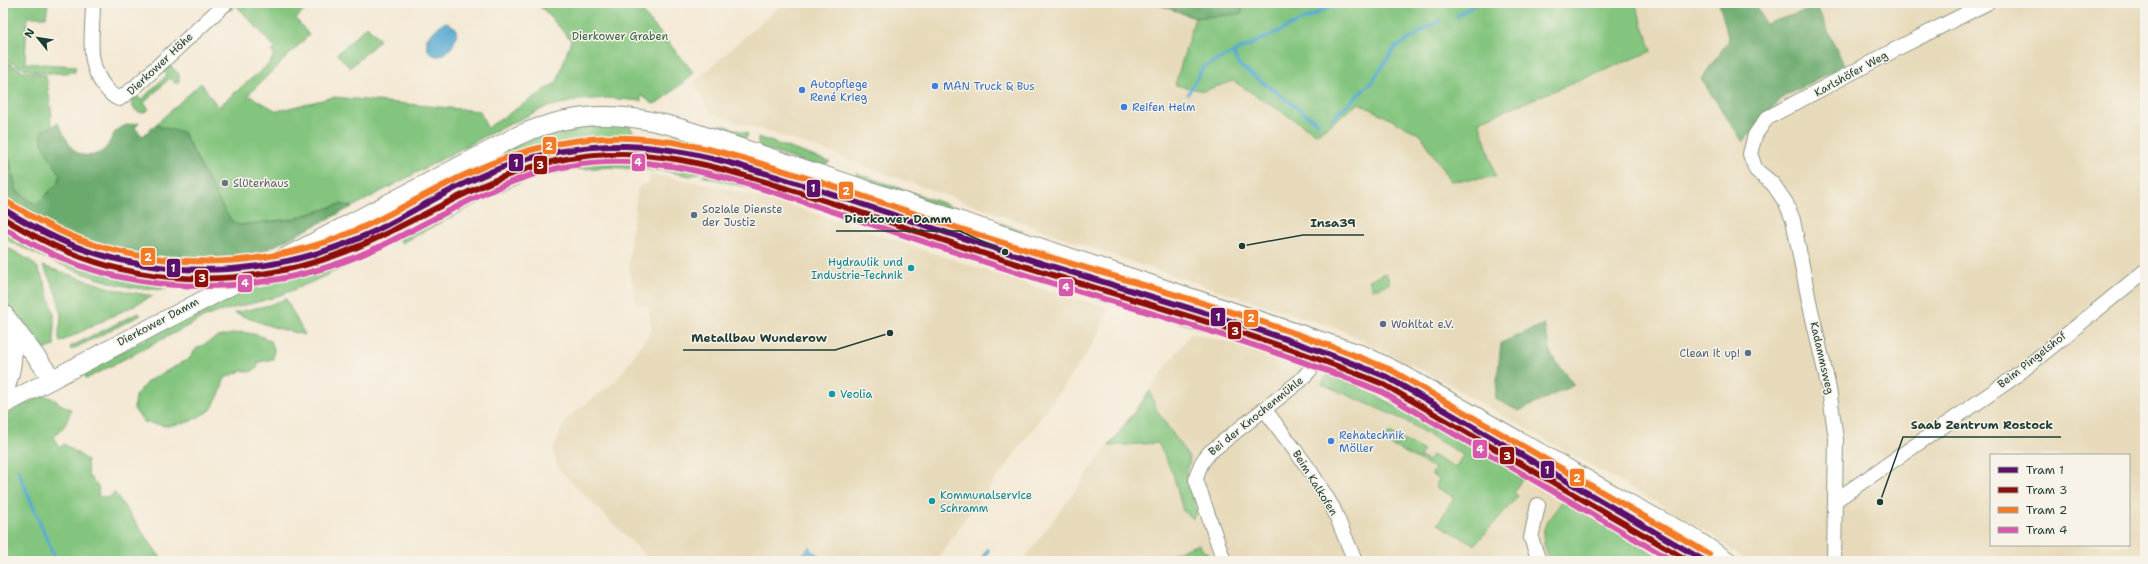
<svg xmlns="http://www.w3.org/2000/svg" width="2148" height="564" font-family="'Shantell Sans',sans-serif">
<rect width="100%" height="100%" fill="#f7f3e8"/>
<filter id="ink" filterUnits="userSpaceOnUse"><feTurbulence type="fractalNoise" baseFrequency=".025" numOctaves="2"/><feDisplacementMap in="SourceGraphic" scale="8" xChannelSelector="R" yChannelSelector="G"/><feConvolveMatrix kernelMatrix="1 2 1 2 8 2 1 2 1" color-interpolation-filters="sRGB"/></filter>
<filter id="wash" filterUnits="userSpaceOnUse"><feTurbulence type="fractalNoise" baseFrequency=".012" numOctaves="4" result="noise"/><feDisplacementMap in="SourceGraphic" scale="16" xChannelSelector="R" yChannelSelector="G"/><feGaussianBlur stdDeviation="0.9" result="paint"/><feColorMatrix in="noise" values="0 0 0 0 0 0 0 0 0 0 0 0 0 0 0 0 0 1.4 0 .05"/><feComposite in="paint" operator="in"/></filter>
<g filter="url(#wash)">
<rect width="100%" height="100%" fill="#f4e9d5"/>
<g fill="#e7daba" fill-rule="evenodd">
<path d="M783 3H1154L1195 18 1175 85 1204 91 1233 81 1317 134 1359 103 1421 135 1450 181 1479 121 1652 51 1635 3H2145V561H1746L1708 532 1684 518 1432 375 1341 330 1126 260 859 164 836 154 710 113 694 82ZM1991 455H2129V545H1991Z"/>
<polygon points="650,174 711,185 800,209 1030,285 1110,308 1092,346 1004,469 965,518 937,561 651,561 559,470 553,451 566,419 616,381 652,330 648,306 636,303 629,267 631,234 638,188 643,184 649,183"/>
<polygon points="1191,333 1221,340 1293,362 1357,387 1396,405 1667,561 1023,561"/>
</g>
<g fill="#83c57e" stroke="#518159">
<path d="M3 3H48L46 17H27L25 63 75 66V72C47 75 26 73 3 57Z"/>
<polygon points="234,3 241,3 245,8 250,3 312,3 296,19 309,35 248,95 277,111 334,97 480,111 487,128 557,82 571,40 543,9 534,3 635,3 694,73 661,101 653,104 641,95 641,101 608,98 579,100 546,107 489,134 352,207 341,204 293,219 239,225 232,221 224,210 184,133 155,125 201,83 218,107 270,63 274,55 272,51 275,48 236,5 230,11 228,9"/>
<polygon points="1154,3 1635,3 1652,51 1479,121 1496,177 1450,181 1421,135 1359,103 1317,134 1233,81 1204,91 1175,85 1195,18"/>
<polygon points="367,26 380,40 350,68 337,54"/>
<polygon points="3,60 24,71 46,75 52,116 50,118 52,126 42,131 42,143 60,175 58,183 36,205 17,191 5,143 3,143"/>
<path d="M171 66 179 74V81L176 84 170 78 144 103 149 109C141 116 132 111 131 101L135 94 141 100 167 75 162 70Z"/>
<path d="M629 124 638 142C611 143 585 144 559 148 531 152 502 164 475 175 422 196 375 229 321 249L506 150 529 140 577 125Z"/>
<path d="M721 124 748 134 746 139C735 141 725 138 720 128Z"/>
<path d="M675 134 795 172 801 181C755 165 708 148 659 145L660 142Z"/>
<polygon points="758,137 830,162 819,167 761,148 758,144"/>
<path d="M616 153H645L719 166 717 168 690 176 666 171 609 167 571 170 538 177 509 187 401 243 398 238C360 259 321 280 280 295 256 304 231 307 207 316L86 379 83 372 264 277 338 260 396 232 394 228C469 190 530 156 616 153Z"/>
<polygon points="716,172 799,198 801,201 702,176"/>
<polygon points="856,173 1023,231 1019,234 860,179"/>
<polygon points="824,203 1092,292 1306,357 1305,359 1063,288 822,207"/>
<path d="M16 211C32 217 47 227 63 234 97 248 140 261 178 258L177 265C120 259 69 244 20 216Z"/>
<path d="M3 223C57 254 114 272 176 280V283C147 308 34 254 3 238Z"/>
<polygon points="3,245 31,261 37,267 44,281 54,314 54,346 44,350 35,343 3,298"/>
<path d="M43 266 113 289 153 296 60 342C57 333 61 325 61 317 60 298 51 281 43 266Z"/>
<polygon points="1386,273 1390,283 1373,290 1369,280"/>
<polygon points="286,299 305,335 273,327 234,313 269,305"/>
<polygon points="138,313 141,315 71,350 70,347"/>
<polygon points="242,332 258,335 271,341 274,349 273,359 259,362 257,368 250,372 243,370 225,378 219,395 211,410 189,422 167,426 144,422 134,409 135,396 148,381 189,359 196,349 217,337"/>
<path d="M1329 373C1396 403 1459 440 1523 477L1514 492 1518 496 1475 545 1438 524 1454 497 1435 487 1439 479 1432 475 1435 468 1381 440 1389 433 1423 450 1420 457 1428 461 1432 455 1455 468 1463 455 1402 419 1322 384Z"/>
<polygon points="1150,391 1156,409 1190,459 1186,475 1197,510 1193,519 1183,511 1173,474 1158,443 1109,446"/>
<path d="M41 396C54 395 59 406 71 409 68 421 64 429 53 436L59 448 64 444 87 460 88 475 99 488 98 496 109 498 114 492 163 561H3V416Z"/>
<path d="M1562 501 1667 561H1550C1537 529 1543 528 1562 501Z"/>
<polygon points="1199,544 1204,552 1207,552 1210,561 1153,561"/>
</g>
<g fill="#6aaa6d" stroke="#447450">
<polygon points="1154,3 1242,3 1242,14 1195,18"/>
<polygon points="1719,3 1756,3 1765,24 1817,7 1844,65 1780,99 1743,142 1701,79 1729,40"/>
<path d="M58 123C63 131 67 143 74 150 82 158 96 157 105 149 110 144 111 136 116 131 122 125 132 124 139 123L135 128 143 136 155 125 183 133 224 210 232 221 239 225 293 219 341 204 352 207 264 251 244 256 175 259 136 255 86 242 41 224 3 204V143H5L17 191 36 205 58 183 60 175 42 143V131Z"/>
<polygon points="1544,324 1552,356 1574,385 1519,411 1495,399 1501,343"/>
</g>
<g fill="#58aad3" stroke="#3c7484">
<path d="M446 22 456 28C460 46 437 68 427 48V38L440 25Z"/>
<polygon points="809,547 810,547 824,561 797,561"/>
</g>
<g fill="none" stroke-linecap="round" stroke-linejoin="round">
<g stroke="#58aad3" stroke-width="3.5">
<polyline points="1457,16 1477,3"/>
<polyline points="1233,53 1239,65 1318,123"/>
<polyline points="1188,94 1203,67 1339,3"/>
<polyline points="1332,119 1371,83 1395,48 1439,21"/>
<polyline points="18,470 56,561"/>
<polyline points="981,561 988,550"/>
</g>
</g>
</g>
<g filter="url(#ink)">
<g fill="none" stroke-linecap="round" stroke-linejoin="round">
<g stroke="#8a9384" stroke-width="16">
<g id="minor">
<path d="M93 3C93 32 85 63 105 87 109 92 113 97 119 99L134 88 226 3"/>
<polyline points="1265,410 1309,469 1333,508 1355,561"/>
<polyline points="1836,500 2013,378 2145,271"/>
<polyline points="1538,505 1531,538 1539,561"/>
<path d="M1224 561 1196 480C1198 468 1202 461 1210 452L1300 381 1312 368 1325 341"/>
<polyline points="1834,561 1836,439 1829,389 1809,301 1793,220 1786,203 1773,184 1756,170 1750,154 1755,135 1767,118 1902,46 1987,3"/>
</g>
</g>
<g stroke="#8a9384" stroke-width="20">
<g id="tertiary">
<polyline points="3,313 52,378"/>
<path d="M3 395C14 366 15 354 7 323"/>
<path d="M3 405 517 136C579 108 630 112 693 132L1363 355 1398 372 1628 503 1690 536 1728 561"/>
</g>
</g>
<use href="#minor" stroke="#fff" stroke-width="14"/>
<use href="#tertiary" stroke="#fff" stroke-width="18"/>
<g stroke="#f7f3e8" stroke-width="9">
<path id="tram-1" d="M3 209C30 225 58 241 88 251 181 282 284 274 373 232 406 216 437 196 470 181 518 158 572 145 626 146 682 147 736 164 790 181 855 201 919 224 984 245 1119 289 1256 323 1387 377L1705 561"/>
</g>
<g stroke="#f7f3e8" stroke-width="9">
<path id="tram-2" d="M3 218C28 233 54 247 81 257 177 293 288 282 379 237 464 196 525 153 624 154 681 155 734 172 788 189 853 209 917 232 982 253 1116 296 1253 331 1383 384L1689 561"/>
</g>
<g stroke="#f7f3e8" stroke-width="9">
<path id="tram-3" d="M7 202C34 218 62 234 92 244 184 273 283 266 370 224 403 208 434 189 467 174 518 150 574 136 630 138 687 140 740 157 794 174 859 194 923 217 988 238 1123 281 1260 315 1391 370L1709 554"/>
</g>
<g stroke="#f7f3e8" stroke-width="9">
<path id="tram-4" d="M3 228C28 242 54 256 81 266 178 299 287 290 379 247 465 205 528 158 630 162 684 164 735 180 786 196 851 217 915 239 979 260 1113 304 1249 338 1380 391L1673 561"/>
</g>
<use href="#tram-1" stroke="#5d106a" stroke-width="6"/>
<use href="#tram-2" stroke="#8d110a" stroke-width="6"/>
<use href="#tram-3" stroke="#f47a25" stroke-width="6"/>
<use href="#tram-4" stroke="#d758ab" stroke-width="6"/>
</g>
</g>
<g fill="#3f7fe0" stroke="#f7f3e8" stroke-width="1.5">
<circle cx="935" cy="86" r="4"/>
<circle cx="802" cy="90" r="4"/>
<circle cx="1124" cy="107" r="4"/>
<circle cx="1331" cy="441" r="4"/>
</g>
<circle fill="#6b7280" stroke="#f7f3e8" stroke-width="1.5" cx="225" cy="183" r="4"/>
<g fill="#5c6f8a" stroke="#f7f3e8" stroke-width="1.5">
<circle cx="694" cy="215" r="4"/>
<circle cx="1383" cy="324" r="4"/>
<circle cx="1748" cy="353" r="4"/>
</g>
<g fill="#0f9aa8" stroke="#f7f3e8" stroke-width="1.5">
<circle cx="911" cy="268" r="4"/>
<circle cx="832" cy="394" r="4"/>
<circle cx="932" cy="501" r="4"/>
</g>
<g text-anchor="middle" dominant-baseline="central" stroke-width="3" stroke-linejoin="round" paint-order="stroke">
<g font-size="11" fill="#385f46" stroke="#f7f3e8">
<text x="620" y="36">Dierkower Graben</text>
</g>
<g font-size="11" fill="#1f3d34" stroke="#f7f3e8">
<text transform="translate(160 64) rotate(-43)">Dierkower Höhe</text>
<text transform="translate(1851 74) rotate(-29)">Karlshöfer Weg</text>
<text transform="translate(158 322) rotate(-28)">Dierkower Damm</text>
<text transform="translate(1822 358) rotate(77)">Kadammsweg</text>
<text transform="translate(2032 360) rotate(-38)">Beim Pingelshof</text>
<text transform="translate(1256 416) rotate(-39)">Bei der Knochenmühle</text>
<text transform="translate(1315 483) rotate(58)">Beim Kalkofen</text>
</g>
<g font-size="11" fill="#366cbe" stroke="#f7f3e8" text-anchor="start">
<text x="810" y="84">Autopflege<tspan x="810" dy="13">René Krieg</tspan></text>
<text x="943" y="86">MAN Truck &amp; Bus</text>
<text x="1132" y="107">Reifen Helm</text>
<text x="1339" y="435">Rehatechnik<tspan x="1339" dy="13">Möller</tspan></text>
</g>
<g font-size="11" fill="#5b616d" stroke="#f7f3e8" text-anchor="start">
<text x="233" y="183">Slüterhaus</text>
</g>
<g font-size="11" fill="#4e5e75" stroke="#f7f3e8" text-anchor="start">
<text x="702" y="209">Soziale Dienste<tspan x="702" dy="13">der Justiz</tspan></text>
<text x="1391" y="324">Wohltat e.V.</text>
<text x="1740" y="353" text-anchor="end">Clean it up!</text>
</g>
<g font-size="11" fill="#0d838f" stroke="#f7f3e8" text-anchor="start">
<text x="903" y="262" text-anchor="end">Hydraulik und<tspan x="903" dy="13">Industrie-Technik</tspan></text>
<text x="840" y="394">Veolia</text>
<text x="940" y="495">Kommunalservice<tspan x="940" dy="13">Schramm</tspan></text>
</g>
</g>
<path fill="none" stroke="#1f3d34" stroke-width="1.5" d="M1005 252L960 231H836M1242 246L1303 235H1364M890 333L835 350H683M1880 502L1903 437H2061"/>
<g fill="#1f3d34" stroke="#f7f3e8" stroke-width="1.5">
<circle cx="1005" cy="252" r="4"/>
<circle cx="1242" cy="246" r="4"/>
<circle cx="890" cy="333" r="4"/>
<circle cx="1880" cy="502" r="4"/>
</g>
<g font-size="12" text-anchor="middle" font-weight="bold" fill="#1f3d34" stroke="#f7f3e8" stroke-width="3" stroke-linejoin="round" paint-order="stroke">
<text x="898" y="223">Dierkower Damm</text>
<text x="1333" y="227">Insa39</text>
<text x="759" y="342">Metallbau Wunderow</text>
<text x="1982" y="429">Saab Zentrum Rostock</text>
</g>
<g stroke="#f7f3e8" stroke-width="1.5">
<rect x="542" y="136" width="15" height="19" rx="4" fill="#f47a25"/>
<rect x="631" y="153" width="15" height="19" rx="4" fill="#d758ab"/>
<rect x="508" y="153" width="16" height="19" rx="4" fill="#5d106a"/>
<rect x="533" y="155" width="15" height="20" rx="4" fill="#8d110a"/>
<rect x="806" y="179" width="15" height="19" rx="4" fill="#5d106a"/>
<rect x="838" y="181" width="16" height="19" rx="4" fill="#f47a25"/>
<rect x="140" y="247" width="16" height="19" rx="4" fill="#f47a25"/>
<rect x="166" y="258" width="15" height="20" rx="4" fill="#5d106a"/>
<rect x="194" y="269" width="15" height="19" rx="4" fill="#8d110a"/>
<rect x="237" y="274" width="16" height="19" rx="4" fill="#d758ab"/>
<rect x="1058" y="278" width="16" height="19" rx="4" fill="#d758ab"/>
<rect x="1210" y="307" width="16" height="20" rx="4" fill="#5d106a"/>
<rect x="1243" y="309" width="16" height="19" rx="4" fill="#f47a25"/>
<rect x="1227" y="321" width="15" height="19" rx="4" fill="#8d110a"/>
<rect x="1472" y="439" width="16" height="20" rx="4" fill="#d758ab"/>
<rect x="1499" y="446" width="16" height="19" rx="4" fill="#8d110a"/>
<rect x="1540" y="460" width="15" height="19" rx="4" fill="#5d106a"/>
<rect x="1569" y="468" width="16" height="19" rx="4" fill="#f47a25"/>
</g>
<g font-size="11" text-anchor="middle" font-weight="bold" fill="#fff">
<text x="549" y="150">2</text>
<text x="638" y="166">4</text>
<text x="516" y="167">1</text>
<text x="540" y="169">3</text>
<text x="813" y="192">1</text>
<text x="846" y="195">2</text>
<text x="148" y="261">2</text>
<text x="173" y="272">1</text>
<text x="202" y="282">3</text>
<text x="245" y="287">4</text>
<text x="1066" y="291">4</text>
<text x="1218" y="321">1</text>
<text x="1251" y="322">2</text>
<text x="1235" y="335">3</text>
<text x="1480" y="453">4</text>
<text x="1507" y="460">3</text>
<text x="1547" y="474">1</text>
<text x="1577" y="482">2</text>
</g>
<rect width="2148" height="564" fill="none" stroke="#f7f3e8" stroke-width="16"/>
<rect x="1990" y="454" width="140" height="92" fill="#f7f3e8" stroke="#a1aaa0"/>
<rect x="1998" y="467" width="20" height="6" fill="#5d106a" stroke="#a1aaa0"/>
<text x="2026" y="474" font-size="12" fill="#1f3d34">Tram 1</text>
<rect x="1998" y="487" width="20" height="6" fill="#8d110a" stroke="#a1aaa0"/>
<text x="2026" y="494" font-size="12" fill="#1f3d34">Tram 3</text>
<rect x="1998" y="507" width="20" height="6" fill="#f47a25" stroke="#a1aaa0"/>
<text x="2026" y="514" font-size="12" fill="#1f3d34">Tram 2</text>
<rect x="1998" y="527" width="20" height="6" fill="#d758ab" stroke="#a1aaa0"/>
<text x="2026" y="534" font-size="12" fill="#1f3d34">Tram 4</text>
<g transform="translate(38 38) rotate(300)" stroke="#f7f3e8" stroke-width="3" paint-order="stroke">
<path d="M0-3L7 15L0 10L-7 15Z" fill="#1f3d34"/>
<text y="-6" font-size="11" font-weight="bold" text-anchor="middle" fill="#1f3d34">N</text>
</g>
</svg>
